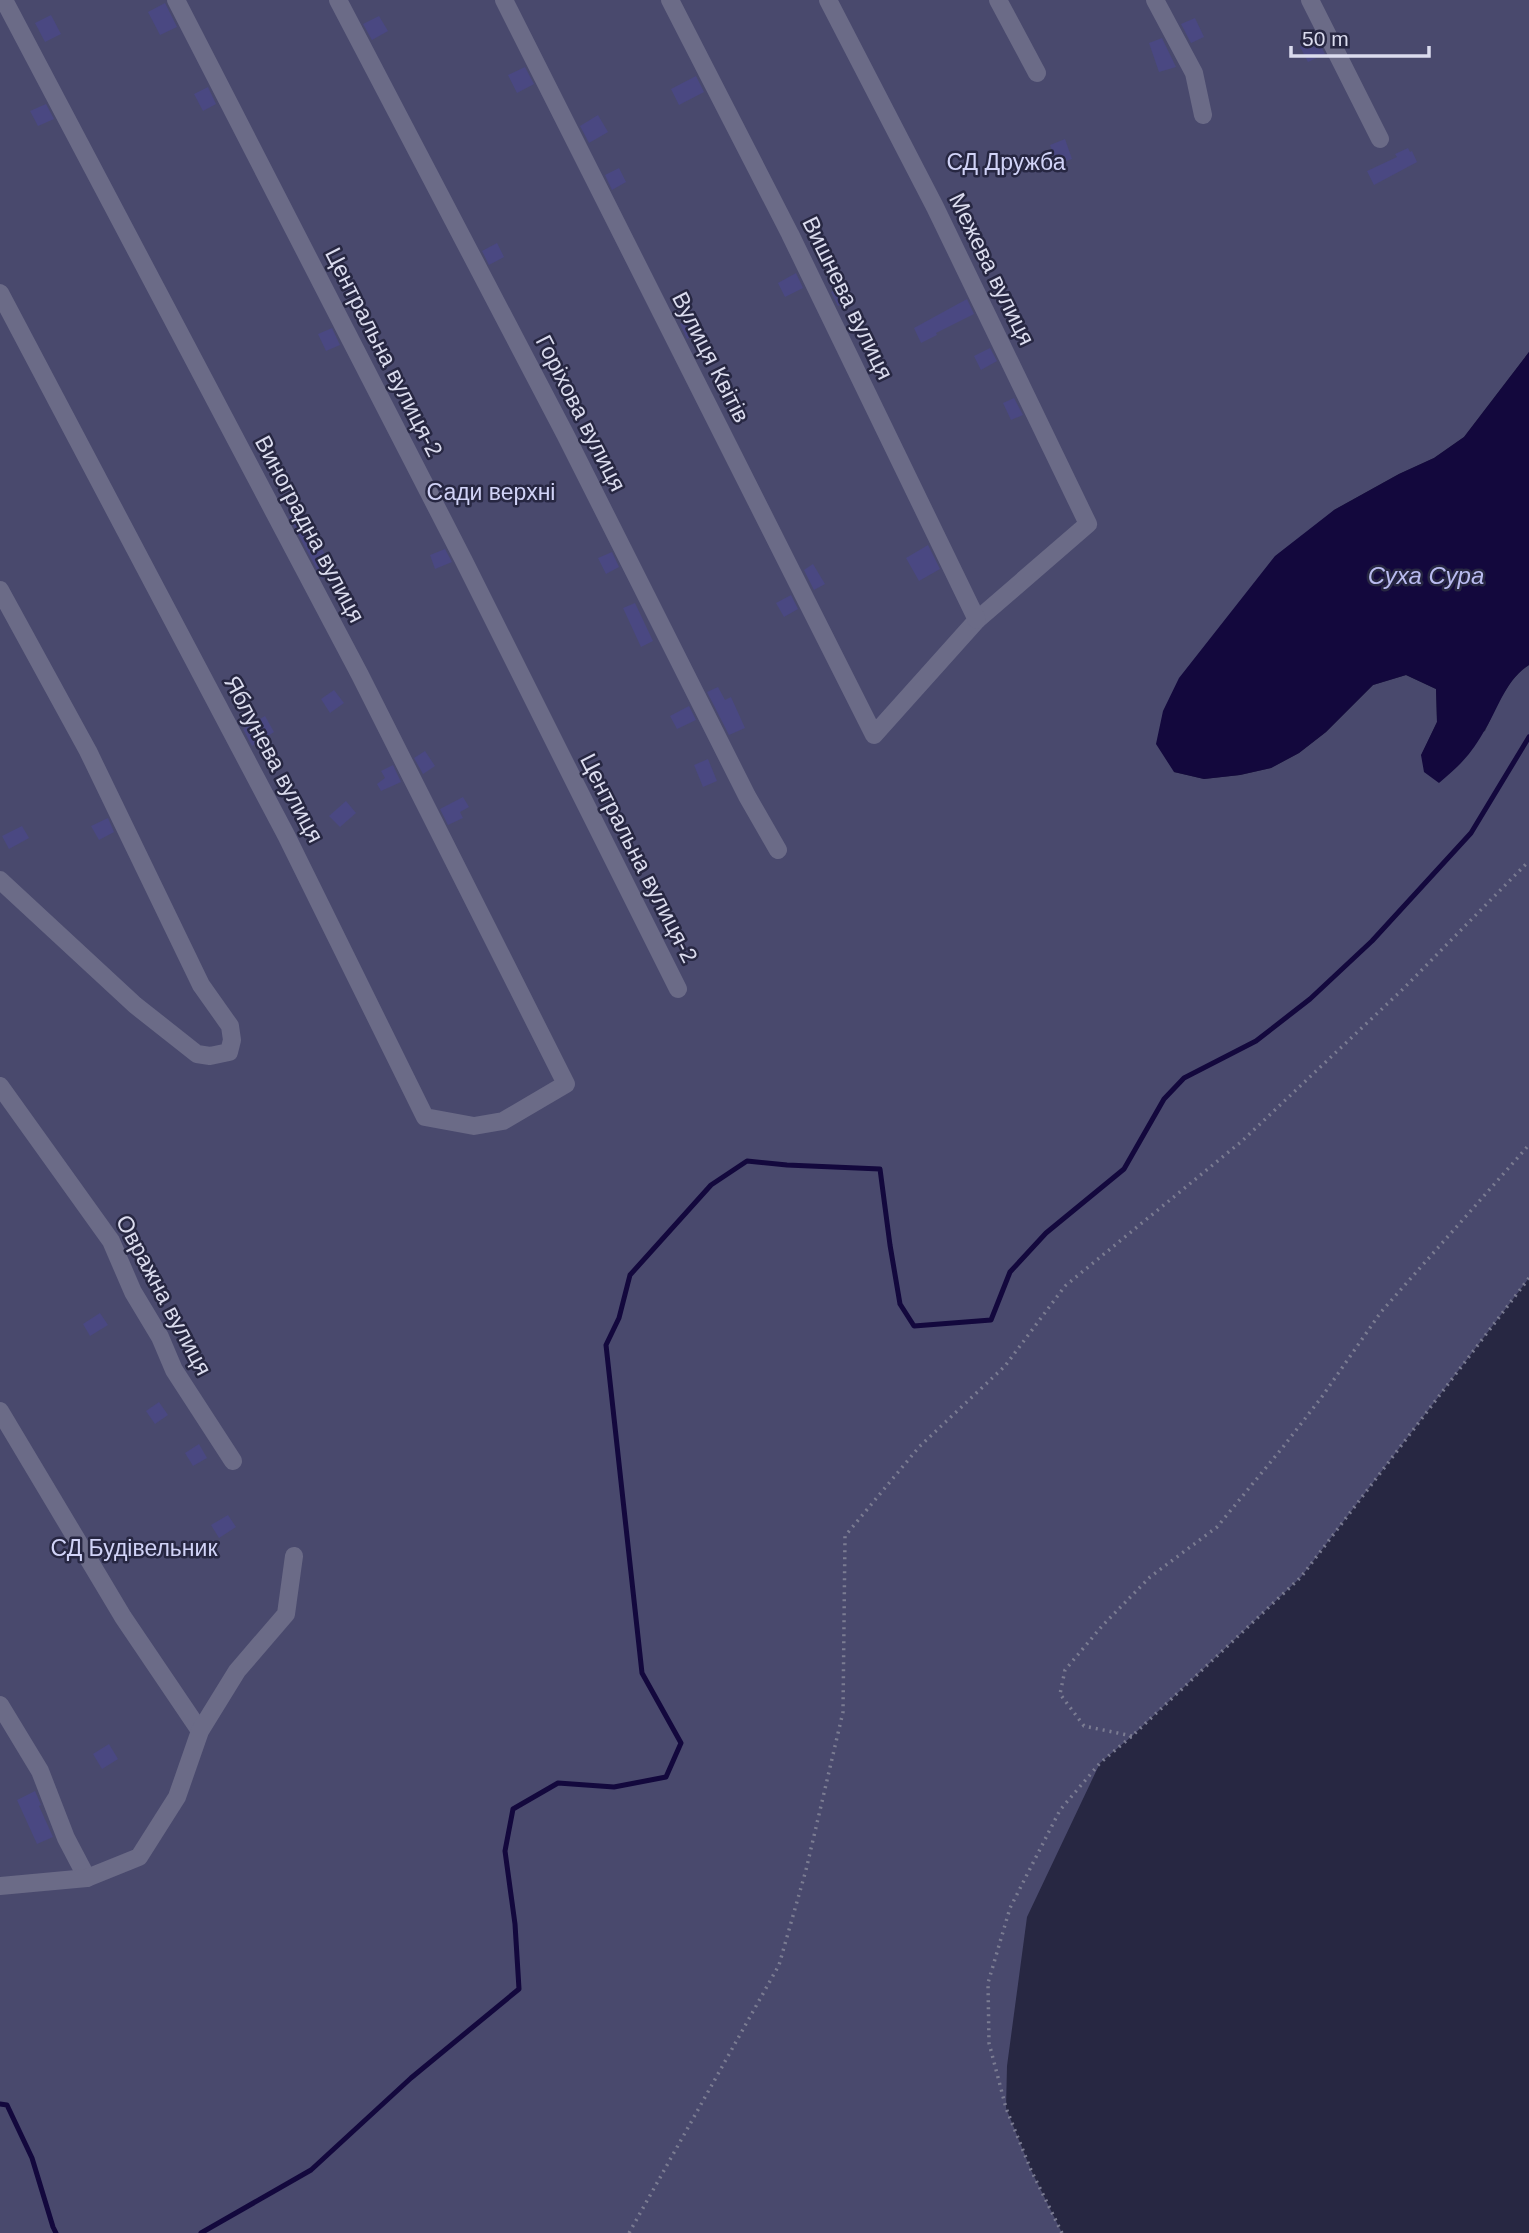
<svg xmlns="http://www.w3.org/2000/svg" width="1529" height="2233" font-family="Arial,sans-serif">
<rect width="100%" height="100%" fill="#272742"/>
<path fill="#49496d" d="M0 0H1529V352L1464 437 1434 458 1399 474 1334 510 1174 772 1204 779 1240 775 1271 768 1299 753 1326 732 1373 685 1406 675 1436 689 1437 722 1421 756 1485 731C1496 708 1507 679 1529 665V1278L1301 1577 1132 1736 1100 1763 1027 1917 1007 2066 1006 2108 1031 2170 1062 2233H0Z"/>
<path fill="#13083d" d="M1529 352V665C1505 680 1498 710 1483 733 1469 757 1459 766 1439 783L1424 772 1421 755 1437 722 1436 689 1406 675 1373 685 1326 732 1299 753 1271 768 1240 775 1204 779 1174 772 1156 744 1163 711 1179 678 1275 556 1334 510 1399 474 1434 458 1464 437Z"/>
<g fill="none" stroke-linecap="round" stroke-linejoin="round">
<g stroke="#13083d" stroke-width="5">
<polyline points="0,2104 7,2105 32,2158 53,2227 56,2233"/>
<polyline points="201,2233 311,2170 411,2078 519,1989 515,1924 505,1851 513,1809 558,1783 614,1787 666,1777 681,1743 642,1673 606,1345 619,1318 630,1275 711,1185 747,1161 787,1165 880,1169 890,1245 900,1304 914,1326 991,1320 1010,1272 1046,1233 1124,1169 1164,1099 1184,1078 1256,1041 1310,999 1372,941 1471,833 1529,737"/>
</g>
</g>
<g fill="#4a4882">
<polygon points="165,3 177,27 160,35 148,12"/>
<polygon points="51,15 61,34 45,42 35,23"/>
<polygon points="379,16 388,31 372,40 363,24"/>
<polygon points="1195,18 1204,37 1191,43 1181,24"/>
<polygon points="1162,38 1176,67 1159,72 1149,43"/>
<polygon points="1317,39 1325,54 1308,62 1300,47"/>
<polygon points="525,67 534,84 517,93 508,75"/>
<polygon points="696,76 704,92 679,105 671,89"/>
<polygon points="208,87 216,104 203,111 194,94"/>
<polygon points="46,104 54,119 38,126 30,111"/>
<polygon points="598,115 608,132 589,143 580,126"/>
<polygon points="1065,139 1072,159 1057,164 1050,145"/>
<polygon points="1408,148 1410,152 1412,151 1417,162 1374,185 1367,171 1397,157 1395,154"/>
<polygon points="619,168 626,182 612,190 605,175"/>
<polygon points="497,243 504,257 489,265 482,251"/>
<polygon points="796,273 803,288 785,297 778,283"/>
<polygon points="845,285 852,298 838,306 831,292"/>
<polygon points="967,299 974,314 936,333 937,335 921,343 914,328"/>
<polygon points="694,317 702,331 687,339 680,324"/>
<polygon points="332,328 340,345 326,351 318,334"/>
<polygon points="990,348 997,361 981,370 974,356"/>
<polygon points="1014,398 1023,415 1011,420 1003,403"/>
<polygon points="301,510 327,558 329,557 337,571 322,579 289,517"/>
<polygon points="928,545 940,569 919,581 906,558"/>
<polygon points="445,549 452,562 435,569 430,555"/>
<polygon points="612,552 619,567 606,574 598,558"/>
<polygon points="813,564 825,584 814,590 804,570"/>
<polygon points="791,595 798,609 784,617 776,603"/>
<polygon points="635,603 653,641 641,647 623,608"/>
<polygon points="718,687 725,700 731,697 745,728 729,735 707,692"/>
<polygon points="334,690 344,703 330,713 321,699"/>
<polygon points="689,706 696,720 677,729 670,716"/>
<polygon points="265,716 274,732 252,746 243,729"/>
<polygon points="425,751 435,766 423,774 414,758"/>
<polygon points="708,759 717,781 703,787 694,765"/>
<polygon points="393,765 401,782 381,791 377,784 385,778 381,771"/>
<polygon points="463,797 469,807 460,812 463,818 448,825 440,809"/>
<polygon points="346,801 356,813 340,827 329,816"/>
<polygon points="108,818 114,832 99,840 91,826"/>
<polygon points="22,826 29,838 9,849 2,836"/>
<polygon points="100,1313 108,1325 90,1336 83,1324"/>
<polygon points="159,1402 168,1415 155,1424 146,1411"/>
<polygon points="199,1444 207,1458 193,1466 185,1453"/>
<polygon points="228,1515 236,1527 219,1538 211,1525"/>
<polygon points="109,1744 118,1759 102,1769 93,1754"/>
<polygon points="35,1791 41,1805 39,1806 53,1837 37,1844 17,1800"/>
</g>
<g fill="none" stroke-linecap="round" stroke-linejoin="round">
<g stroke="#7b7c92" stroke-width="3.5" stroke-dasharray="2 5" stroke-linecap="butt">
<polyline points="1132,1736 1084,1726 1060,1694 1065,1670 1102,1626 1150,1577 1217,1527 1283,1447 1321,1398 1381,1312 1529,1145"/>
<polyline points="629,2233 779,1965 806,1870 843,1712 845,1536 919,1447 1005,1366 1065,1286 1242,1141 1403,989 1529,861"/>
<polyline points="1062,2233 1031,2170 1006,2108 989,2043 988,1983 1010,1908 1060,1810 1100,1763 1132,1736 1301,1577 1529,1278"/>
</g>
<g stroke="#6b6b87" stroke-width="18">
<polyline points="176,0 463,559 678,989"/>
<polyline points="338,0 565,434 747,796 778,850"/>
<polyline points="504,0 874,735 977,620 1088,524 935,207 828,0"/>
<polyline points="670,0 790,234 977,620"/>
<polyline points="998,0 1037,73"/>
<polyline points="1155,0 1194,73 1203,115"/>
<polyline points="1310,0 1380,139"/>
<polyline points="0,293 286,835 425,1117 474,1126 503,1121 566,1084 360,675 4,0"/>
<polyline points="0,590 88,751 201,985 230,1026 232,1040 229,1052 210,1056 197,1054 135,1005 0,880"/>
<polyline points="0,1086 111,1241 133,1292 160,1337 174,1370 233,1461"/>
<polyline points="0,1411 123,1617 200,1731"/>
<polyline points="0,1705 40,1771 66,1838 87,1878"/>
<polyline points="0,1886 87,1878 139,1857 177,1797 200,1731 237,1671 286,1614 294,1556"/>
</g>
</g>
<g text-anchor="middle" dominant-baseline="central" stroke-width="5" stroke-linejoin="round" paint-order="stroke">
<g font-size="23" fill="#d1d3f7" stroke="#272742">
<text x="1006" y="162">СД Дружба</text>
<text x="491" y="492">Сади верхні</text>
<text x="134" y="1548">СД Будівельник</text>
</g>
<g font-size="23" fill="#dbdcee" stroke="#272742">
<text transform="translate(992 269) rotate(64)">Межева вулиця</text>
<text transform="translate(848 298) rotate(64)">Вишнева вулиця</text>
<text transform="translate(384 352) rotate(63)">Центральна вулиця-2</text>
<text transform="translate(711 357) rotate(63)">Вулиця Квітів</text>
<text transform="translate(581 413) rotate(63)">Горіхова вулиця</text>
<text transform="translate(310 529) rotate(62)">Виноградна вулиця</text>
<text transform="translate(274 759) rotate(62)">Яблунева вулиця</text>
<text transform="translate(639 858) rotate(63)">Центральна вулиця-2</text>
<text transform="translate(164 1295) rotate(62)">Овражна вулиця</text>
</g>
<g font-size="24" font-style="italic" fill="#b9bbf0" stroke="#272742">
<text x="1426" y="575">Суха Сура</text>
</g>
</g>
<path d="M1291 46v10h138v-10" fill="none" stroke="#dbdcee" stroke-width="3.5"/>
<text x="1302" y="46" font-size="21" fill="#dbdcee" stroke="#272742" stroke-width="5" paint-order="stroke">50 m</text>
</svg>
